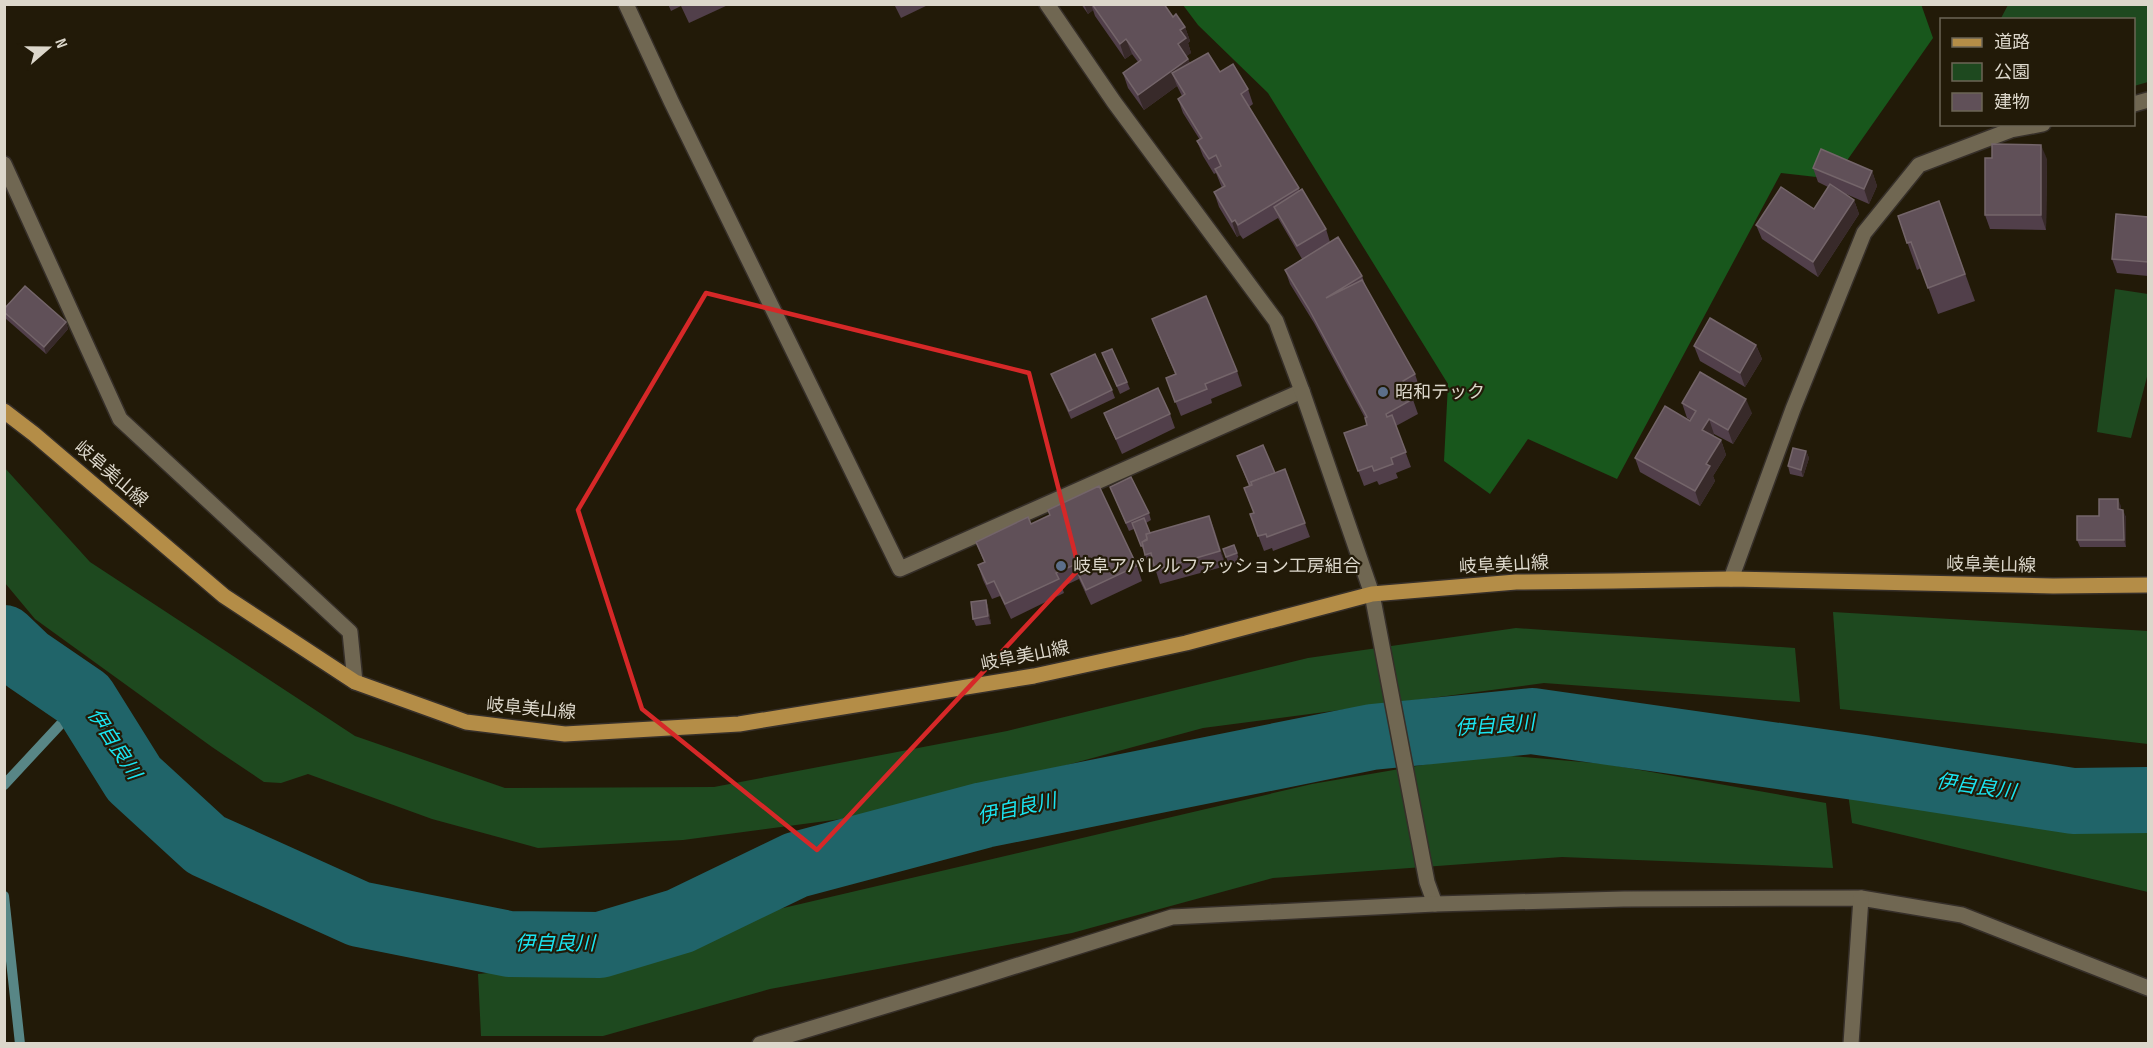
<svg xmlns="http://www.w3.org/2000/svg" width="2153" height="1048" font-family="'Sofia Sans Condensed','Noto Sans JP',sans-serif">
<rect width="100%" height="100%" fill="#221a08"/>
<g fill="#1e491f">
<polygon points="2008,5 2148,5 2148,82 2134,86 2134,20 2000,20"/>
<polygon points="2115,289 2148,294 2148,373 2131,438 2097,432"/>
<polygon points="4,467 90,562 355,736 505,788 714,787 1007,731 1308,658 1516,628 1795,648 1800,702 1544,683 1203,728 894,812 683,840 538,848 432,819 308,774 281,783 264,782 212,747 35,619 5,583"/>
<polygon points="1833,612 2148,631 2148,744 1840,709"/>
<polygon points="1487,754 1606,764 1826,803 1833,868 1562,857 1273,878 1072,933 770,989 603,1036 481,1036 478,974 615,961 754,915 1312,784"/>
<polygon points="1848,793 2148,826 2148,892 1852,823"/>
</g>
<polygon fill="#18571c" points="1921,4 1933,38 1834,179 1781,173 1617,479 1528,439 1490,494 1444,461 1448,384 1268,93 1198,25 1183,5"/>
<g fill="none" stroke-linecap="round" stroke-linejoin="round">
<g stroke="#588686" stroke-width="10">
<polyline points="4,785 84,699"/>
<polyline points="4,896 20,1044"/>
</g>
<polyline stroke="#206469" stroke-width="66" points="4,638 27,660 84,699 134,779 206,845 359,914 509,944 600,945 680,921 796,865 984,815 1372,737 1532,721 1863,768 2073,801 2148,800"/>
<g stroke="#362f29" stroke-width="18">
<g id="minor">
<polyline points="626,4 671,101 900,569 1302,391"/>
<polyline points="2134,104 2148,100"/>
<polyline points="4,164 120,419 350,632 355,682"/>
<polyline points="1731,579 1793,409 1864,233 1919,165 2011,130 2043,124"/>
<polyline points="1372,594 1427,882 1435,904"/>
<polyline points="760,1044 974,979 1172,917 1435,904 1624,899 1861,898 1962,915 2148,988"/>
<polyline points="1851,1044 1861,898"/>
</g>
</g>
<g stroke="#362f29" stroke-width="18">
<polyline id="tertiary" points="1047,4 1114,102 1276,321 1302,391 1372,594"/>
</g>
<g stroke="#362f29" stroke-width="18">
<polyline id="primary" points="4,411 34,434 224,596 355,682 466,722 565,734 739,724 1034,676 1186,643 1372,594 1516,582 1614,581 1731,579 2053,586 2148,585"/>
</g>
<use href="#minor" stroke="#706752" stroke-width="15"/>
<use href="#tertiary" stroke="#706752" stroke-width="15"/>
<use href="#primary" stroke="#b48d47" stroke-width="15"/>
</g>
<g fill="#513f4a">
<polygon points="668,4 728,4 728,5 689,23 681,6 671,11"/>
<polygon points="894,4 930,4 901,18"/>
<polygon points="1081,4 1164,4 1173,17 1185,27 1190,41 1188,43 1191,53 1186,56 1190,63 1220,72 1248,89 1253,104 1249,107 1300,191 1326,229 1330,242 1362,276 1366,287 1415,374 1420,389 1411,394 1418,414 1396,426 1411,467 1396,473 1398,478 1379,485 1377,481 1364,486 1344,433 1367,425 1365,418 1314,323 1290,284 1285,270 1302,259 1278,218 1243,239 1240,235 1237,237 1219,207 1214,192 1222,188 1216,173 1214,174 1203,156 1197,141 1200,140 1183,113 1178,99 1182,96 1177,86 1144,110 1128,88 1123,73 1138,62 1132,54 1125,59 1095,16 1093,10 1088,14"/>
<polygon points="2047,159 2046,230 1990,229 1985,215"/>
<polygon points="1813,168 1872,171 1877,186 1869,204 1846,194 1854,200 1859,214 1818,277 1762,239 1756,225 1814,209 1828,187 1818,182"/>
<polygon points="1939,201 1975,301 1938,314 1921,268 1917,270 1898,216"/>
<polygon points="2148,217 2148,276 2117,273 2112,259"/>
<polygon points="4,309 66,322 68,329 46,354 5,318"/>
<polygon points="1152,319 1237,371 1242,386 1211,399 1212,403 1181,416 1166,378 1175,374"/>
<polygon points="1756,345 1762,359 1745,387 1700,361 1694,346"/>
<polygon points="1102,353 1127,382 1130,389 1120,394"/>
<polygon points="1051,374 1112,390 1115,398 1071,419"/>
<polygon points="1682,403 1752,413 1733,444 1714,434 1713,436 1721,440 1726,455 1713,476 1715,481 1700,506 1640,472 1635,458 1690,421 1691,420 1687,418"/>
<polygon points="1104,413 1170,414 1175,428 1122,454 1110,427"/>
<polygon points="1806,451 1809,458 1803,477 1790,474 1788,466"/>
<polygon points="1237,456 1275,473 1285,469 1310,537 1273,551 1272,548 1264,551 1250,514 1254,513 1249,486"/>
<polygon points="1110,487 1149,513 1151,520 1146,523 1150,533 1209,516 1226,566 1160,584 1155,568 1150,570 1145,554 1134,529 1129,531"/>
<polygon points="2121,506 2121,510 2126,517 2126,547 2080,547 2077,540 2099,516"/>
<polygon points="976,542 1137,566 1142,581 1091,605 1079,579 1062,587 1064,593 1011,619 1000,596 992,599 983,580 978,565 984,562"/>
<polygon points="1234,545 1240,561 1229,565 1223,549"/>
<polygon points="986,600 988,607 991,624 976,626 973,619"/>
</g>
<g fill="#382a2a">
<polygon points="1084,4 1091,4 1093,10 1088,14"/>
<polygon points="1185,27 1190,41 1188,43 1191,53 1183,59 1178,44 1180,30"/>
<polygon points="1126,39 1132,54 1125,59 1120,44"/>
<polygon points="1188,59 1193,73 1172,73 1177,86 1144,110 1138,95"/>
<polygon points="2041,145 2047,159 2046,230 2041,215"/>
<polygon points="1872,171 1877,186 1869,204 1864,189"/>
<polygon points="1854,200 1859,214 1818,277 1813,262"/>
<polygon points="1235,220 1240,235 1237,237 1232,222"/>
<polygon points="66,322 68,329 46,354 44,347"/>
<polygon points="1756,345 1762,359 1745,387 1740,373"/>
<polygon points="1746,399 1752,413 1733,444 1728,430"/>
<polygon points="1709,419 1714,434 1707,444 1702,430"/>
<polygon points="1721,440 1726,455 1713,476 1715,481 1700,506 1695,491 1706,464"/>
<polygon points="1806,451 1809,458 1803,477 1801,470"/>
<polygon points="2118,499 2121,506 2121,517 2118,509"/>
<polygon points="2123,510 2126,517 2126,547 2124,540"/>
<polygon points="1209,516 1215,531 1226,566 1220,551"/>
<polygon points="986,600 988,607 991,624 988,616"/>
</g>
<g fill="#605058" stroke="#74656a" stroke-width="1.5">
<polygon points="1092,4 1164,4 1173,17 1176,14 1185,27 1180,30 1186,38 1178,44 1188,59 1138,95 1123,73 1141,60 1126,39 1120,44"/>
<polygon points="1208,53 1220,72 1233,64 1248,89 1241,94 1299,188 1238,225 1235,220 1232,222 1214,192 1225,186 1215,169 1221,166 1216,155 1209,159 1197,141 1202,138 1178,99 1185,94 1172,73"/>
<polygon points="1992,144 2041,145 2041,215 1985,215 1985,158 1992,158"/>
<polygon points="1821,149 1872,171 1864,189 1813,168"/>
<polygon points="1830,184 1854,200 1813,262 1756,225 1781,187 1814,209"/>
<polygon points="1302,189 1326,229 1297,246 1274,207"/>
<polygon points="1939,201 1965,274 1928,288 1911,242 1907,243 1898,216"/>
<polygon points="2116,214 2148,217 2148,262 2112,259"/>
<polygon points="1338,237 1362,276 1326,298 1362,280 1415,374 1403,381 1413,399 1386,414 1387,417 1392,415 1406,452 1391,458 1393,464 1374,471 1372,466 1358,471 1344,433 1367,425 1365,418 1367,417 1309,309 1285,270"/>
<polygon points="25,286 66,322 44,347 4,312 4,309"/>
<polygon points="1206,296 1237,371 1205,384 1207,389 1175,402 1166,378 1176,374 1152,319"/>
<polygon points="1710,318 1756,345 1740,373 1694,346"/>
<polygon points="1112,349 1127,382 1117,386 1102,353"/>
<polygon points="1095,354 1112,390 1069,411 1051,374"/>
<polygon points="1700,372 1746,399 1728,430 1709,419 1702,430 1721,440 1706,464 1710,466 1695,491 1635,458 1665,406 1690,421 1696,411 1682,403"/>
<polygon points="1158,388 1170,414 1116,439 1104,413"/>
<polygon points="1263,445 1275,473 1251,482 1252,484 1250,486 1237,456"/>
<polygon points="1793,448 1806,451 1801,470 1788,466"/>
<polygon points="1285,469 1305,523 1267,537 1266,534 1258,536 1250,514 1254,513 1244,488 1252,485 1251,482"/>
<polygon points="1131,477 1149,513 1126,523 1110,487"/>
<polygon points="1099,486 1137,566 1086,590 1074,565 1056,573 1059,579 1005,604 994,581 987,584 978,565 985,562 976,542 1028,517 1031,524 1050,515 1048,510"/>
<polygon points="2099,499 2118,499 2118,509 2123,510 2124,540 2077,540 2077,516 2099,516"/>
<polygon points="1209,516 1220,551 1155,570 1151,553 1145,555 1142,542 1147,540 1146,534"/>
<polygon points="1144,518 1150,533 1146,534 1147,539 1142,542 1143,546 1141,546 1132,523"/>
<polygon points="1234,545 1237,553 1226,557 1223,549"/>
<polygon points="986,600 988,616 973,619 971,602"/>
</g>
<path fill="none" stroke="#d62828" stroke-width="4.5" stroke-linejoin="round" d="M706 293 1029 373 1079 569 817 850 642 709 578 510Z"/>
<g fill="#5c6f8a" stroke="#221a08" stroke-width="2">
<circle cx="1383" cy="392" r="6"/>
<circle cx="1061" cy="566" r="6"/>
</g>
<g text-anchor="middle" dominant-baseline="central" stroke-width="4.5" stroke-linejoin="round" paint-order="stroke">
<g font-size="18" fill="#dcd7cb" stroke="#221a08" text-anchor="start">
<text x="1395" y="392">昭和テック</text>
<text x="1073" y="566">岐阜アパレルファッション工房組合</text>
</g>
<g font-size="18" fill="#dcd7cb" stroke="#221a08">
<text transform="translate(111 474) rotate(41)">岐阜美山線</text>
<text transform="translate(1504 565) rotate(-3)">岐阜美山線</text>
<text transform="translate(1991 565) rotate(1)">岐阜美山線</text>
<text transform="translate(1025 656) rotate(-11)">岐阜美山線</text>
<text transform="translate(531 709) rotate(5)">岐阜美山線</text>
</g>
<g font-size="20" font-style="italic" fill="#1ae5f2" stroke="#221a08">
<text transform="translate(1495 726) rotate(-4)">伊自良川</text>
<text transform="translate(114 744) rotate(57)">伊自良川</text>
<text transform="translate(1976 787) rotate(8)">伊自良川</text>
<text transform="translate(1017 809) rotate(-12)">伊自良川</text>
<text x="555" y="944">伊自良川</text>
</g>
</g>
<rect width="2153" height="1048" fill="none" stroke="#dcd7cb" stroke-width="12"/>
<rect x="1940" y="18" width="195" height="108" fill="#221a08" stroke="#6c6656" stroke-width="1.5"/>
<rect x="1952" y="38" width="30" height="9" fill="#b48d47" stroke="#6c6656" stroke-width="1.5"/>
<text x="1994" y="48" font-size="18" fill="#dcd7cb">道路</text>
<rect x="1952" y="63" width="30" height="18" fill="#1e491f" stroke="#6c6656" stroke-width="1.5"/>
<text x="1994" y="78" font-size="18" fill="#dcd7cb">公園</text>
<rect x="1952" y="93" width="30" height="18" fill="#605058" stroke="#6c6656" stroke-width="1.5"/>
<text x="1994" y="108" font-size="18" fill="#dcd7cb">建物</text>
<g transform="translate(48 48) rotate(70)" stroke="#221a08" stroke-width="4.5" paint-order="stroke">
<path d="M0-4.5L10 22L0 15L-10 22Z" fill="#dcd7cb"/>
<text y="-9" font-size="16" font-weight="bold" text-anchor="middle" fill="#dcd7cb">N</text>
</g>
</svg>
